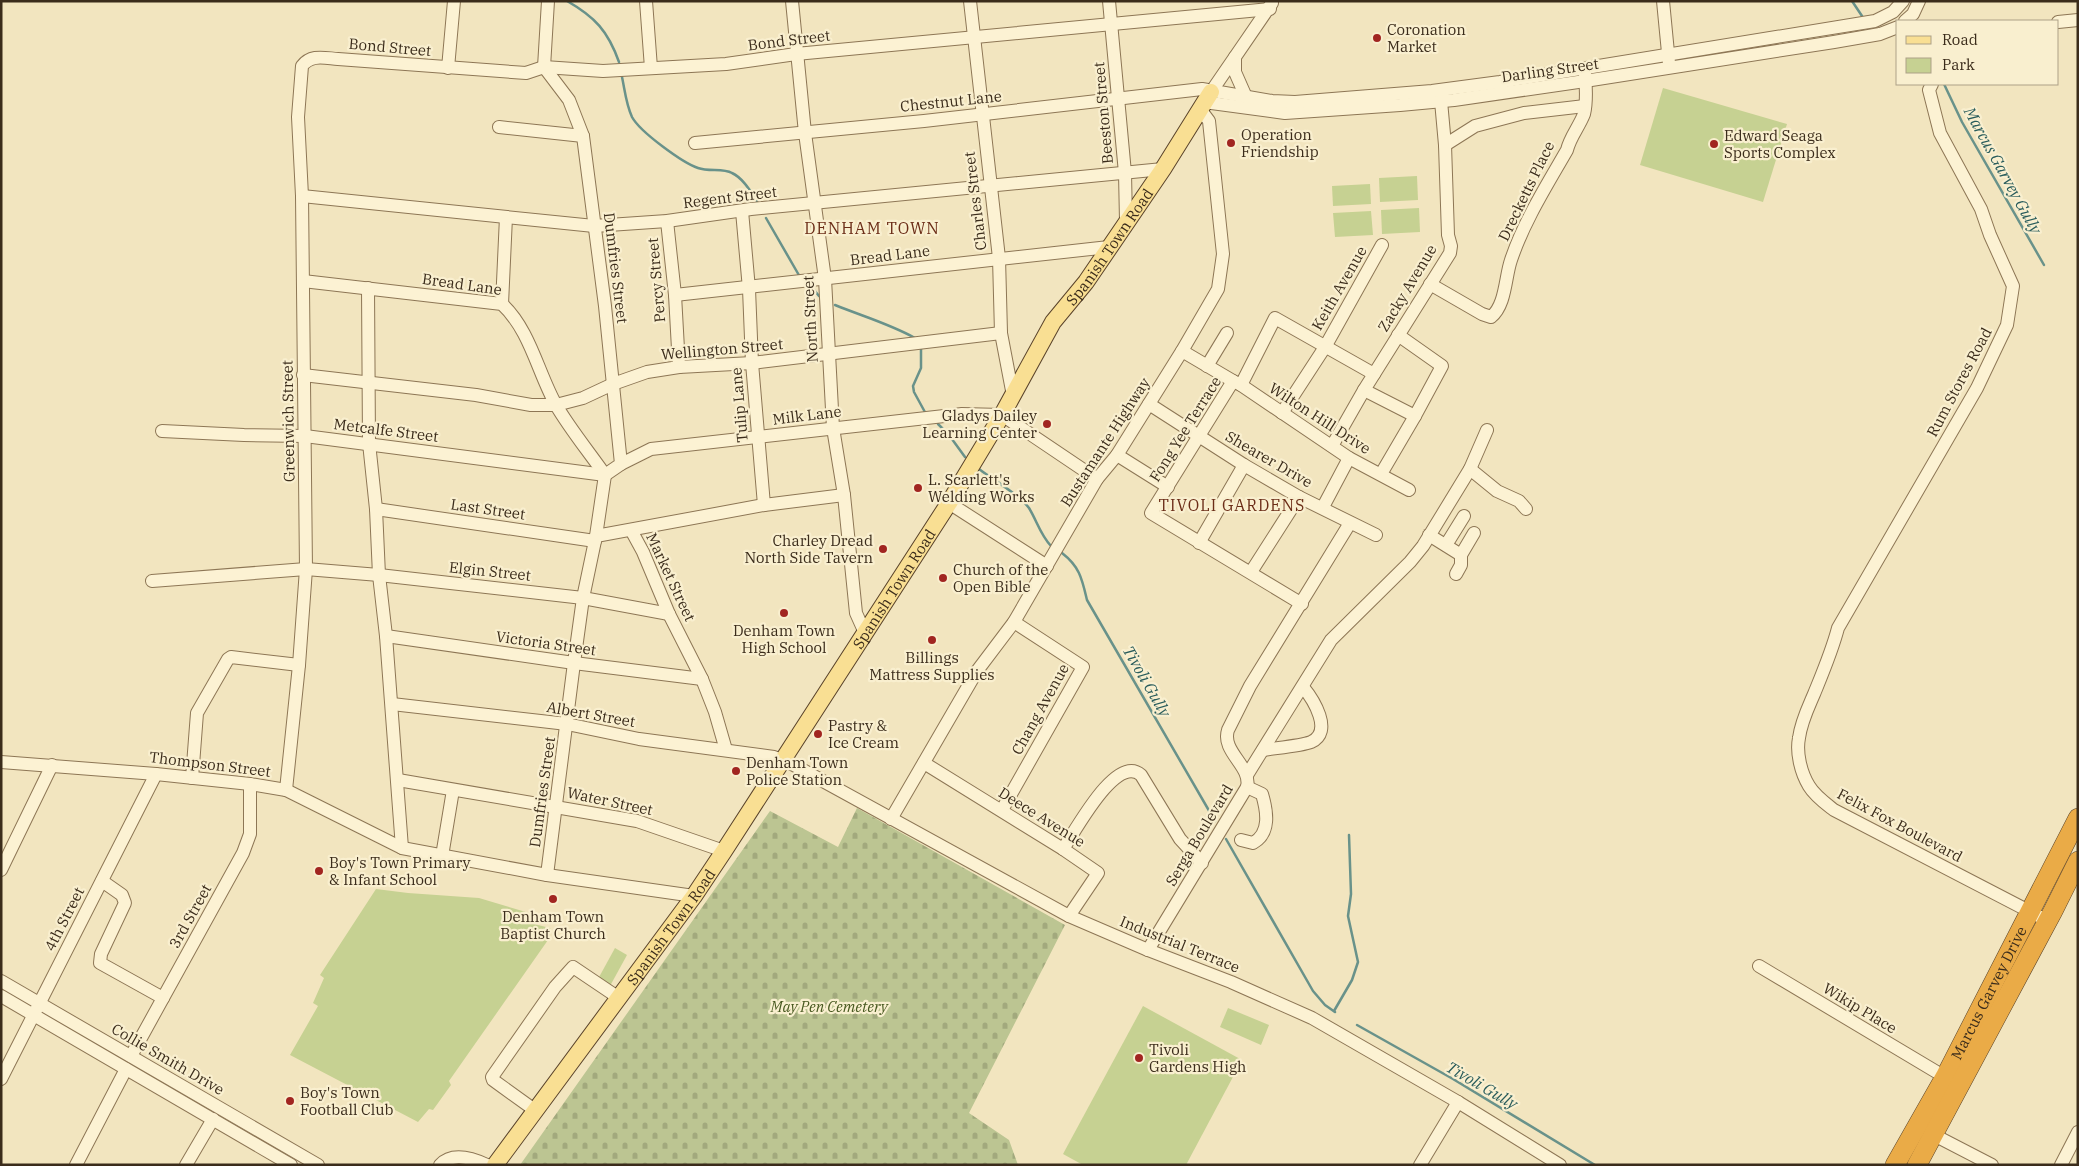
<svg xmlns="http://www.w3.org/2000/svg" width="2079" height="1166" font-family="'IBM Plex Serif',serif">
<defs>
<pattern id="cemetery-stones" width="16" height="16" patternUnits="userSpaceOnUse" patternTransform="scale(1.25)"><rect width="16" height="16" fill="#bcc592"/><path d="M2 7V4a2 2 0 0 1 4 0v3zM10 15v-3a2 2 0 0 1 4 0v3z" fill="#a2a97d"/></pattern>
</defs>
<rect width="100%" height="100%" fill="#f2e5bf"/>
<g fill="#c6d192">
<polygon points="1663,88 1787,124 1763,202 1640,165"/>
<polygon points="1417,176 1418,200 1380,202 1379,178"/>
<polygon points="1370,184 1371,204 1333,206 1332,186"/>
<polygon points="1419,208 1420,232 1382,234 1381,210"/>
<polygon points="1371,211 1373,235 1335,237 1333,213"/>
<polygon points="376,889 408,893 479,898 536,915 534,924 550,928 551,931 548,940 449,1081 451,1085 433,1110 429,1109 418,1122 290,1055 318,1006 313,1003 324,978 320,975"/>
<polygon points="615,948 627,955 610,986 598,979"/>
<polygon points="1143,1006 1242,1060 1186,1165 1083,1165 1063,1154"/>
<polygon points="1228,1008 1269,1025 1261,1045 1220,1027"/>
</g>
<polygon fill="url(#cemetery-stones)" points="857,808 1065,925 969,1113 1009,1140 1018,1165 520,1165 770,811 838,847"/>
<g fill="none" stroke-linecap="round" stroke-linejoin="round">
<g stroke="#69928a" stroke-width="2.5">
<path d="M567 1C595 17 608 31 619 62"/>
<polyline points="1852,1 1862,16"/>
<path d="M622 77C625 91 626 104 632 117 640 132 683 163 698 168 709 172 723 168 732 173 743 178 751 192 757 201"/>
<polyline points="1944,84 1962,122 2044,265"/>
<polyline points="766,218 800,277"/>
<polyline points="810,285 819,296"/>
<path d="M835 305C862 316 890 324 915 338"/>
<polyline points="921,347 921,368 913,386 914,392 926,414"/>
<polyline points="938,424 949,435 965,457"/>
<path d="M979 469C993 480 1019 494 1029 508 1037 521 1040 534 1051 546"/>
<path d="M1062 553C1080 567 1082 579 1087 600L1215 821"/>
<polyline points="1226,839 1313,991 1325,1005 1335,1012"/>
<polyline points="1334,1011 1352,980 1358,962 1348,916 1351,894 1349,835"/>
<polyline points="1357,1025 1453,1079 1595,1165"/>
</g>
<g stroke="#8d7655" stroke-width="14">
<g id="minor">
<polyline points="646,1 651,68"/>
<polyline points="792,1 805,133 825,279 833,428 844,495 856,613 865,633"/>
<polyline points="970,1 999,258 1001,333 1013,396"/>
<polyline points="1109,1 1125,173 1126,221"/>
<polyline points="1663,1 1669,63"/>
<polyline points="1905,21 1913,14 1919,1"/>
<polyline points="2058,22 2078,20"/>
<polyline points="1235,57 1235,72 1246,97"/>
<polyline points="448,68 454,1"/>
<path d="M1932 84 1929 90 1940 133 1981 209 1990 235 2013 286 2007 325 1977 388 1838 628C1832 651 1823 672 1814 694 1808 708 1801 722 1799 738 1796 753 1801 773 1809 786 1815 796 1825 803 1834 810L2048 921"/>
<polyline points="1211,92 1272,3"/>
<polyline points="1204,102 1285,113 1400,105 1454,100 1585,81 1834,42 1880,34 1898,27"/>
<polyline points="499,127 583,136"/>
<polyline points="695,143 924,121 1202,89 1272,101 1295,102 1432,91 1500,82 1875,21 1893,12 1903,1"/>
<polyline points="1445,145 1475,126 1524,113 1585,106"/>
<polyline points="302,196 594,226 667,221 751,209 1163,169"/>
<polyline points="742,211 749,289 752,363 764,505"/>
<polyline points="667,221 675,295 679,367"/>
<path d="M303 281 502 304C530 330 538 373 556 405 570 429 589 452 605 475L596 536 764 505 844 495"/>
<path d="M1430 284 1482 314 1491 317C1506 305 1505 277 1511 260 1524 221 1547 185 1567 150 1570 137 1579 127 1584 114 1587 102 1586 86 1585 74"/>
<polyline points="368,288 369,443 376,509 379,575 386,636 402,848"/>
<polyline points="675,295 1109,247"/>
<polyline points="502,304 506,217"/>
<polyline points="1182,351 1233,381"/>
<polyline points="1207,366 1227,333"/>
<polyline points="303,375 476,395 531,405 556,405 583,398 613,384 647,372 679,367 752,363 1001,333"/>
<polyline points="1241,385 1349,458 1409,490"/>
<polyline points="1364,390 1415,416"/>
<polyline points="1149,404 1244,465 1299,497 1376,535"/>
<polyline points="1282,413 1325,347 1382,245"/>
<polyline points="162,431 244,435 305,436 605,475 621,464 605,306 583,136 569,100 544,67 548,1"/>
<polyline points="1332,446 1364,390 1450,253 1451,246 1448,235 1445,145 1441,101"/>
<polyline points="1117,455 1168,487"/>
<polyline points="621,464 651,449 962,414 1002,415 1097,479"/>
<polyline points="1470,469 1497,491 1519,501 1526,509"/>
<polyline points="1381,474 1415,416 1442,366 1398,335"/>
<polyline points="949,503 1047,566"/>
<polyline points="1323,507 1349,458"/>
<polyline points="376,509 595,541"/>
<polyline points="631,530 643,552 669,614 702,679 715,712 726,750"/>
<polyline points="1429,535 1461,555"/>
<polyline points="1199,543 1244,465"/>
<polyline points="1446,545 1464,516"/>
<polyline points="1251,572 1299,497"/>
<polyline points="1456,574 1461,565 1461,555 1474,533"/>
<polyline points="152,581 306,569 379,575 583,598 669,614"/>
<polyline points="1302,604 1151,513 1233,381 1241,385 1275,318 1374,374"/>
<polyline points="386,636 574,663 702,679"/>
<polyline points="392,704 567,724 639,739 774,757 792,764 1069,916 1148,950 1231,982 1312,1018 1458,1102 1560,1165"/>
<path d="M1263 750C1275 748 1301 746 1311 742 1334 732 1313 699 1303 687"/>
<polyline points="1,762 156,774 250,784 286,790 402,848 547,875 694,896"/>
<polyline points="924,763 1063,849 1098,873 1069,916"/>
<polyline points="1247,775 1331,640 1410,562 1423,546 1470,469 1487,430"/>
<polyline points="192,778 197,713 228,659 231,657 299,665"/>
<polyline points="398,780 637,821 724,851"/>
<path d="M286 790 299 665 306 569 302 196 298 117 302 66C311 54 324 58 338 59L526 73 544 67 603 71 726 64 796 54 1270 9"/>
<polyline points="1002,810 1083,667 1014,622"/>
<polyline points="891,819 977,671 1014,622 1097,479 1117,455 1182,351 1218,289 1223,254 1209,121 1200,109"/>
<path d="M1241 840 1253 843C1271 833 1267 811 1262 794L1247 787"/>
<path d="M1063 849C1075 832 1116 753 1141 775L1180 839 1202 863"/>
<polyline points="442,856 453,790"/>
<polyline points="1,870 52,765"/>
<polyline points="547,875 574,663 583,598 596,536"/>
<polyline points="102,881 122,895 125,903 101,954 100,963 163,998"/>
<path d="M1148 950 1247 787C1252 766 1221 752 1228 730L1250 686 1350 523"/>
<polyline points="1759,966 1945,1077"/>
<polyline points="1,981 318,1165"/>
<polyline points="1,996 291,1165"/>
<polyline points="131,1056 243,853 250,834 250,784"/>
<polyline points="1,1079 156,774"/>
<polyline points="536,1111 493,1080 492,1077 555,987 573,967 619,998"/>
<polyline points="1934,1135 1992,1165"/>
<polyline points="76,1165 126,1069"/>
<polyline points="186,1165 213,1119"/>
<path d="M440 1165C452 1152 472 1158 487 1165"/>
<polyline points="1420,1165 1458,1102"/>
<polyline points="2061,1165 2078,1132"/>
</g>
</g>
<g stroke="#5a432a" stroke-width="18">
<g id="major">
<path id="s1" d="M495 1165 694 896 724 851 949 503 1002 415 1053 322 1086 282 1163 169 1211 92"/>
</g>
</g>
<g stroke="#5a432a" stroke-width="20">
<g id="highway">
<path id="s2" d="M1895 1165 1945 1077 2078 818"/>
<polyline points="1917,1165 2053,911 2078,861"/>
</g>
</g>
<use href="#minor" stroke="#fcf2d3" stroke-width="12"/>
<use href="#major" stroke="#f9df93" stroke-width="16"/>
<use href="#highway" stroke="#eaab47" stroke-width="19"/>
</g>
<g fill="#a12520" stroke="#f9efcf" stroke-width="2">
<circle cx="1377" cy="38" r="5"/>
<circle cx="1231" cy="143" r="5"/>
<circle cx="1714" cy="144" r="5"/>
<circle cx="1047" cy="424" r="5"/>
<circle cx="918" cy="488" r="5"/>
<circle cx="883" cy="549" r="5"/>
<circle cx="943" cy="578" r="5"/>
<circle cx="784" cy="613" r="5"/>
<circle cx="932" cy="640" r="5"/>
<circle cx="818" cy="734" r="5"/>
<circle cx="736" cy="771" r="5"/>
<circle cx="319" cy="871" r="5"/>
<circle cx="553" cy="899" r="5"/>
<circle cx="1139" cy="1058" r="5"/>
<circle cx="290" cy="1101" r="5"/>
</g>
<g text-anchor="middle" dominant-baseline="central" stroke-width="4.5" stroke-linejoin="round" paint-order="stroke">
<g font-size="15" fill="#3b2c1b" stroke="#f9efcf" text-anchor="start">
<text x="1387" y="29">Coronation<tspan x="1387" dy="17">Market</tspan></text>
<text x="1241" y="134">Operation<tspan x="1241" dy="17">Friendship</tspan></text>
<text x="1724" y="135">Edward Seaga<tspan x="1724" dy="17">Sports Complex</tspan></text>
<text x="1037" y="415" text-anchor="end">Gladys Dailey<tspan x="1037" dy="17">Learning Center</tspan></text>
<text x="928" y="479">L. Scarlett's<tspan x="928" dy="17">Welding Works</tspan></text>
<text x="873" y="540" text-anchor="end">Charley Dread<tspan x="873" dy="17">North Side Tavern</tspan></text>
<text x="953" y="569">Church of the<tspan x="953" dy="17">Open Bible</tspan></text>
<text x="784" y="630" text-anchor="middle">Denham Town<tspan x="784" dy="17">High School</tspan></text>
<text x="932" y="657" text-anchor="middle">Billings<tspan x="932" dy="17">Mattress Supplies</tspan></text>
<text x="828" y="725">Pastry &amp;<tspan x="828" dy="17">Ice Cream</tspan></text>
<text x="746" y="762">Denham Town<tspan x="746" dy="17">Police Station</tspan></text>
<text x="329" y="862">Boy's Town Primary<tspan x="329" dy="17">&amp; Infant School</tspan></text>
<text x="553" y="916" text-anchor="middle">Denham Town<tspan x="553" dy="17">Baptist Church</tspan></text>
<text x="1149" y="1049">Tivoli<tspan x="1149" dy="17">Gardens High</tspan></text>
<text x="300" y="1092">Boy's Town<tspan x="300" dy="17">Football Club</tspan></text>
</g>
<g font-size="15" fill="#3b2c1b" stroke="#f9efcf">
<text transform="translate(789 40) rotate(-7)">Bond Street</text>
<text transform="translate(390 47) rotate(5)">Bond Street</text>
<text transform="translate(1550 70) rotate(-8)">Darling Street</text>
<text transform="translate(951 101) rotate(-6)">Chestnut Lane</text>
<text transform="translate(1103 113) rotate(-95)">Beeston Street</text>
<text transform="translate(1526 191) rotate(-64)">Drecketts Place</text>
<text transform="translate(730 197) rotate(-7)">Regent Street</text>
<text transform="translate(975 201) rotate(-97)">Charles Street</text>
<text stroke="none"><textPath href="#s1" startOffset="1106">Spanish Town Road</textPath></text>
<text transform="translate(890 255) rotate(-7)">Bread Lane</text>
<text transform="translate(616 268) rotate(83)">Dumfries Street</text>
<text transform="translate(656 280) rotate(-95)">Percy Street</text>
<text transform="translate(462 284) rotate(8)">Bread Lane</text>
<text transform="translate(1339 288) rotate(-60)">Keith Avenue</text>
<text transform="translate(1407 288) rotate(-59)">Zacky Avenue</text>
<text transform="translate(810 319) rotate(-93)">North Street</text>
<text transform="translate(722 349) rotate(-5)">Wellington Street</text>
<text transform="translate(1959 382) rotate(-62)">Rum Stores Road</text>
<text transform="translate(739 405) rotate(-95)">Tulip Lane</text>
<text transform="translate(807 415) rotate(-7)">Milk Lane</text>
<text transform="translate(1320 418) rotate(33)">Wilton Hill Drive</text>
<text transform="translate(288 421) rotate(-91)">Greenwich Street</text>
<text transform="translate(1185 429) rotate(-58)">Fong Yee Terrace</text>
<text transform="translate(386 430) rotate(7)">Metcalfe Street</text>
<text transform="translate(1105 442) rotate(-57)">Bustamante Highway</text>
<text transform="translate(1269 459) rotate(30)">Shearer Drive</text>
<text transform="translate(488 509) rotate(8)">Last Street</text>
<text transform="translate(490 571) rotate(6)">Elgin Street</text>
<text transform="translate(671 577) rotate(65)">Market Street</text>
<text stroke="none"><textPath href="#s1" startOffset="701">Spanish Town Road</textPath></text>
<text transform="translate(546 643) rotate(8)">Victoria Street</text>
<text transform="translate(1040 709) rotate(-61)">Chang Avenue</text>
<text transform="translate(591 714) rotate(10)">Albert Street</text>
<text transform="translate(210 764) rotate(7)">Thompson Street</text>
<text transform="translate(542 792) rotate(-82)">Dumfries Street</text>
<text transform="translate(610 801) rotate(12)">Water Street</text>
<text transform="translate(1042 817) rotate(32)">Deece Avenue</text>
<text transform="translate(1900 825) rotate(28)">Felix Fox Boulevard</text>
<text transform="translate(1199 835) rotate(-59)">Serga Boulevard</text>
<text transform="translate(190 916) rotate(-61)">3rd Street</text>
<text transform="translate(64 919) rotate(-63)">4th Street</text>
<text stroke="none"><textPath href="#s1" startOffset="296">Spanish Town Road</textPath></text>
<text transform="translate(1180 944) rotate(22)">Industrial Terrace</text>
<text stroke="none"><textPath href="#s2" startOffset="196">Marcus Garvey Drive</textPath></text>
<text transform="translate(1860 1008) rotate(31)">Wikip Place</text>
<text transform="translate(168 1059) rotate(30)">Collie Smith Drive</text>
</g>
<g font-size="15" font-style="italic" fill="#485920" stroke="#f9efcf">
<text x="829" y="1006">May Pen Cemetery</text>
</g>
<g font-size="16" font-style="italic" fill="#295c5b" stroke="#f9efcf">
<text transform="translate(2003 170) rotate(61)">Marcus Garvey Gully</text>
<text transform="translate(1147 681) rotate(60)">Tivoli Gully</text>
<text transform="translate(1482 1085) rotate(30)">Tivoli Gully</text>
</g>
<g font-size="16" letter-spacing="1" fill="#6b2d17" stroke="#f9efcf">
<text x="872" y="228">DENHAM TOWN</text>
<text x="1232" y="505">TIVOLI GARDENS</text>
</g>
</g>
<rect width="2079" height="1166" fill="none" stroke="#3b2c1b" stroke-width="5"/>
<rect x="1896" y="20" width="162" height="65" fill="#f9efcf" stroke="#ada187"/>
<rect x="1906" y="36" width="25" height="8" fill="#f9df93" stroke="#ada187"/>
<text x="1942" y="45" font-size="15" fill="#3b2c1b">Road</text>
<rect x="1906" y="58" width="25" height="15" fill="#c6d192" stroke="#ada187"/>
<text x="1942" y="70" font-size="15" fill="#3b2c1b">Park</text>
</svg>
